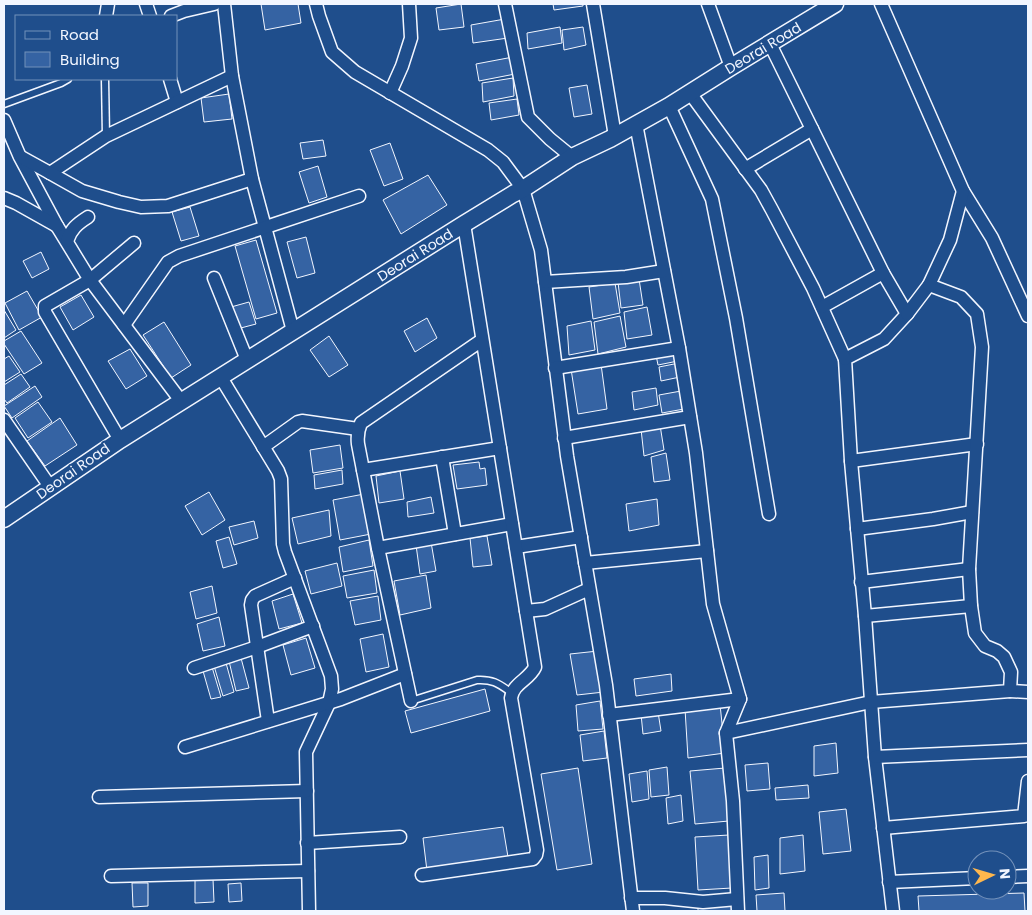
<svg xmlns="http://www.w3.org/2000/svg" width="1032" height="915" font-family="Poppins,sans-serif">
<rect width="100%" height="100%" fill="#1f4e8c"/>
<g fill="#3563a3" stroke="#f2f6ff">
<polygon points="261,4 298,4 301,23 265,30"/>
<polygon points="461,4 464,27 439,30 436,8"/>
<polygon points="553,4 583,4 583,6 554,10"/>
<polygon points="505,19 508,38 473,43 471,25"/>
<polygon points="560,27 562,43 528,49 527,33"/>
<polygon points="583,27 586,45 564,50 562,30"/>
<polygon points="513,57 515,74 479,81 476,64"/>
<polygon points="513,78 514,96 483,102 482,83"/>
<polygon points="587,85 592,114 574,117 569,88"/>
<polygon points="229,94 232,119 204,122 201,98"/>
<polygon points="517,99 519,115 491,120 489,103"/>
<polygon points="323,140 326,156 303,159 300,143"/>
<polygon points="390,143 403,179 384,186 370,150"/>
<polygon points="318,166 327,197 309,203 299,172"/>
<polygon points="428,175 447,205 401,234 383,200"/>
<polygon points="190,207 199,236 181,241 172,212"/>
<polygon points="306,237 315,273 297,278 287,242"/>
<polygon points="256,240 277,313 256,319 235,246"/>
<polygon points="41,252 49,269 32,278 23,261"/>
<polygon points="639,279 643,305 621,308 618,282"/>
<polygon points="615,283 620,313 593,319 589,287"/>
<polygon points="27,291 42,317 19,330 5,303"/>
<polygon points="81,295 94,317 73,330 60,307"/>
<polygon points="249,302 256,324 237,329 231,307"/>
<polygon points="647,307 652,335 627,339 624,312"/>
<polygon points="4,310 16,330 4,338"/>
<polygon points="620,316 626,347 598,354 594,322"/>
<polygon points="427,318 437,338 415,352 404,331"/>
<polygon points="591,321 595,350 569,355 567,326"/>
<polygon points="164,322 191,365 171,378 143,335"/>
<polygon points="21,331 42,363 24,374 4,344 4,341"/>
<polygon points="329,336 348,365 329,377 310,350"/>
<polygon points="130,349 147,376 126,389 108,361"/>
<polygon points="676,351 678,361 658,365 656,355"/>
<polygon points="9,356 20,372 4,382 4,359"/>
<polygon points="679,363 680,377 661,381 659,367"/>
<polygon points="601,364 607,409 578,414 571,369"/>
<polygon points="21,374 30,387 7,403 4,399 4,385"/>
<polygon points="35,386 42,397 12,418 4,406"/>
<polygon points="656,388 658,405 634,410 632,392"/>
<polygon points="681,391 684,409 662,413 659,395"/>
<polygon points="38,402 52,422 28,438 15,418"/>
<polygon points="60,418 77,445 45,466 27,441"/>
<polygon points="660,425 664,450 644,456 641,429"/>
<polygon points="340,445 343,468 313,473 310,450"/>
<polygon points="666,453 670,480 654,482 651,457"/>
<polygon points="479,462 480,469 485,468 487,485 457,489 453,465"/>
<polygon points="342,470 343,484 315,489 314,475"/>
<polygon points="400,471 404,499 379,503 376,476"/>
<polygon points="209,492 225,520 202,535 185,506"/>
<polygon points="364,494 371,534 340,540 333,500"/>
<polygon points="431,497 434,513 408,517 407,502"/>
<polygon points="657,499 659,525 629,531 626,504"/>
<polygon points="329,510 331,536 298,544 292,518"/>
<polygon points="254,521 258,538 234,545 229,527"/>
<polygon points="487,536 492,565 473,567 470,538"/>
<polygon points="229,537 237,564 223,568 216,541"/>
<polygon points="369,540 373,566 343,572 339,547"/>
<polygon points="431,542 436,571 420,574 416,545"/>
<polygon points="337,563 342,586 311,594 305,571"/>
<polygon points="374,570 377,593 347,598 343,576"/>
<polygon points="426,575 431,608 400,615 394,581"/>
<polygon points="212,586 217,613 196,619 190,592"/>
<polygon points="293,594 302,623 279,629 272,601"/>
<polygon points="378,596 381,620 355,625 350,601"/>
<polygon points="219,617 225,646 203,651 197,624"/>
<polygon points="383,634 389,667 366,672 360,639"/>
<polygon points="306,638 315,668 291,675 283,645"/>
<polygon points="598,651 604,692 577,695 570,654"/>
<polygon points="241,658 249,688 236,691 229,661"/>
<polygon points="226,663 234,692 223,696 214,666"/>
<polygon points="212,667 221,697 211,699 203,671"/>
<polygon points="671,674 672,691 636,696 634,679"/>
<polygon points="485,689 490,711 411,733 405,711"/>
<polygon points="600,701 603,729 578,731 576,705"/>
<polygon points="720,704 725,753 688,758 685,709"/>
<polygon points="658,712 661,731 643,734 641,714"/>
<polygon points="604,731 607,758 583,761 580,735"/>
<polygon points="836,743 838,773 814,776 814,746"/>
<polygon points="768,763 770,789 747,791 745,765"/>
<polygon points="667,767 669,795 651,797 649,770"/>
<polygon points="578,768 592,864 557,870 541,774"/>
<polygon points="725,768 729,821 695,824 690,771"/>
<polygon points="647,771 649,799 632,802 629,774"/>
<polygon points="808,785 809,798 776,800 775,788"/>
<polygon points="681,795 683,821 668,824 666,798"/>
<polygon points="846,809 851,851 823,854 819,812"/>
<polygon points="503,827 509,863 427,871 423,838"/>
<polygon points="729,835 732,888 698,890 695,837"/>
<polygon points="803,835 805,871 780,874 780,838"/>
<polygon points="768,855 769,888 755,890 754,857"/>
<polygon points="213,879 214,902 195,903 195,880"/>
<polygon points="132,883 148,883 148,906 133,907"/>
<polygon points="241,883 242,901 229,902 228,884"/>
<polygon points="784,893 785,911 757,911 756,895"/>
<polygon points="1024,893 1025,911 919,911 918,896"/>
<polygon points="734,903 735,911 698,911 698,906"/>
</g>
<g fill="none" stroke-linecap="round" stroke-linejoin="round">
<g stroke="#f2f6ff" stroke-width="9">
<g id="service">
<polyline points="105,79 106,136"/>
<polyline points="4,104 61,83 68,79"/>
<path d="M411 701 477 680C493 679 499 684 512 693"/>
</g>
</g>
<g stroke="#f2f6ff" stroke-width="15">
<g id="minor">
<polyline points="146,4 150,16"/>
<polyline points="224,4 232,76 252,179 293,331"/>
<polyline points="316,4 319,16 332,52 355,72 488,150 503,162 523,189 541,250 567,456 606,685 633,911"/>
<polyline points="505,4 528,117 550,139 572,157"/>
<polyline points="593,4 615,136"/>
<polyline points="708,4 731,67"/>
<polyline points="881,4 963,191 992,238 1028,316"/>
<polyline points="106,16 108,4"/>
<polyline points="171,16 184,11 214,4"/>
<polyline points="770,44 883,273 907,314 884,339 845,359 851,461 865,616 875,757 893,911"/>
<polyline points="170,79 177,102"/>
<polyline points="390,93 402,66 411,38 409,4"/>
<polyline points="690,93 761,190 772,210 813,288 845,359"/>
<polyline points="669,106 712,199 736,318 769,514"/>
<polyline points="4,120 20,157 57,226 90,280 181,401"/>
<polyline points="636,124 679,348 696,453 713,604 740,699 726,733 733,801 738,911"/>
<polyline points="21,157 50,173 106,136 232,76"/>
<polyline points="745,169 812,129"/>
<polyline points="50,173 82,191 119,202 141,207 168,206 252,179"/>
<polyline points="4,198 16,203 57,226"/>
<path d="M67 241C71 229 77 224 88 217"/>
<polyline points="214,278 247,360"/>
<polyline points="545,282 626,277 664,271"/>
<polyline points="822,307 883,273"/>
<polyline points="907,314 929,285"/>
<polyline points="124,325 168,262 179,256 359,196"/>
<polyline points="555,368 679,348"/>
<polyline points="220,376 278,471 281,479 283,544 285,552 331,676 332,689 329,703 306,752 309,911"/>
<polyline points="4,420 51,488"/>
<polyline points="564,438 690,417"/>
<polyline points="120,440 45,312 45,306 90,280 134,243"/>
<polyline points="263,447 298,422 302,421 358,429"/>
<polyline points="442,457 455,534"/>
<polyline points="851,461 977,444"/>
<polyline points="363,470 500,448"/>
<polyline points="857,529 933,519 972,512"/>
<polyline points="516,547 581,537"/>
<polyline points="378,548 512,524"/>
<polyline points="585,563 707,551"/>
<polyline points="861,582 969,569"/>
<polyline points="526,611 545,609 589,589"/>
<polyline points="865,616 971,606"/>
<polyline points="194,668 257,647 313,626"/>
<polyline points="1010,691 1028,692"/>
<path d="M411 701 378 548 358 444C357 436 358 430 361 423L482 340"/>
<polyline points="609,715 740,699"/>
<polyline points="268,721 251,605 252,600 255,596 295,578"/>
<polyline points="726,733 871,702 1010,691 1011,672 1004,657 997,651 985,646 975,633 971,606 969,569 982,347 977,314 961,297 929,285 950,240 963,191"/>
<polyline points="185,747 341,699 405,674"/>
<polyline points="875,757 1028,750"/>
<polyline points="99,797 307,791"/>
<polyline points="883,828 1024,816 1028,781"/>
<polyline points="307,843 400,837"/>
<path d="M422 875 533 859 536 855 537 850 511 698C513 683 529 680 535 667L464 224"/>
<polyline points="111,876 308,871"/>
<polyline points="1007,877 1028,876"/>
<polyline points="889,882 977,878"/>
<polyline points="631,898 665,898 703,902 737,899"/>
</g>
</g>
<g stroke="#f2f6ff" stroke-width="19">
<polyline id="tertiary" points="4,519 120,440 464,224 513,194 523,189 572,157 610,139 669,106 731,67 835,4"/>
</g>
<use href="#service" stroke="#1f4e8c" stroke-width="6"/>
<use href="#minor" stroke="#1f4e8c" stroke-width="12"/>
<use href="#tertiary" stroke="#1f4e8c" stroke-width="16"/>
</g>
<g text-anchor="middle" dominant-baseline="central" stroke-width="4" stroke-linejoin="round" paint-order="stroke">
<g font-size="14" fill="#f2f6ff" stroke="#1f4e8c">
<text transform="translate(763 48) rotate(-31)">Deorai Road</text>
<text transform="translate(415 255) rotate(-32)">Deorai Road</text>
<text transform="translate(73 471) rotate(-35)">Deorai Road</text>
</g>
</g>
<rect width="1032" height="915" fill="none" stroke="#f2f6ff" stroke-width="10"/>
<rect x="15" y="15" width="162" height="65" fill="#1f4e8c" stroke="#7391ba"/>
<rect x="25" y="31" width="25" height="8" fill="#1f4e8c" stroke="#7391ba"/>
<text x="60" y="40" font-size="15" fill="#f2f6ff">Road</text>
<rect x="25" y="52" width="25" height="15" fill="#3563a3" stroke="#7391ba"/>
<text x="60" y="65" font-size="15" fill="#f2f6ff">Building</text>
<g transform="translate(992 875) rotate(85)"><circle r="24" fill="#1f4e8c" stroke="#7391ba"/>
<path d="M0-4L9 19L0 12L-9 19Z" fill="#ffb74d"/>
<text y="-8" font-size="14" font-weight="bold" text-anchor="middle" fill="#f2f6ff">N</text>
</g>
</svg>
